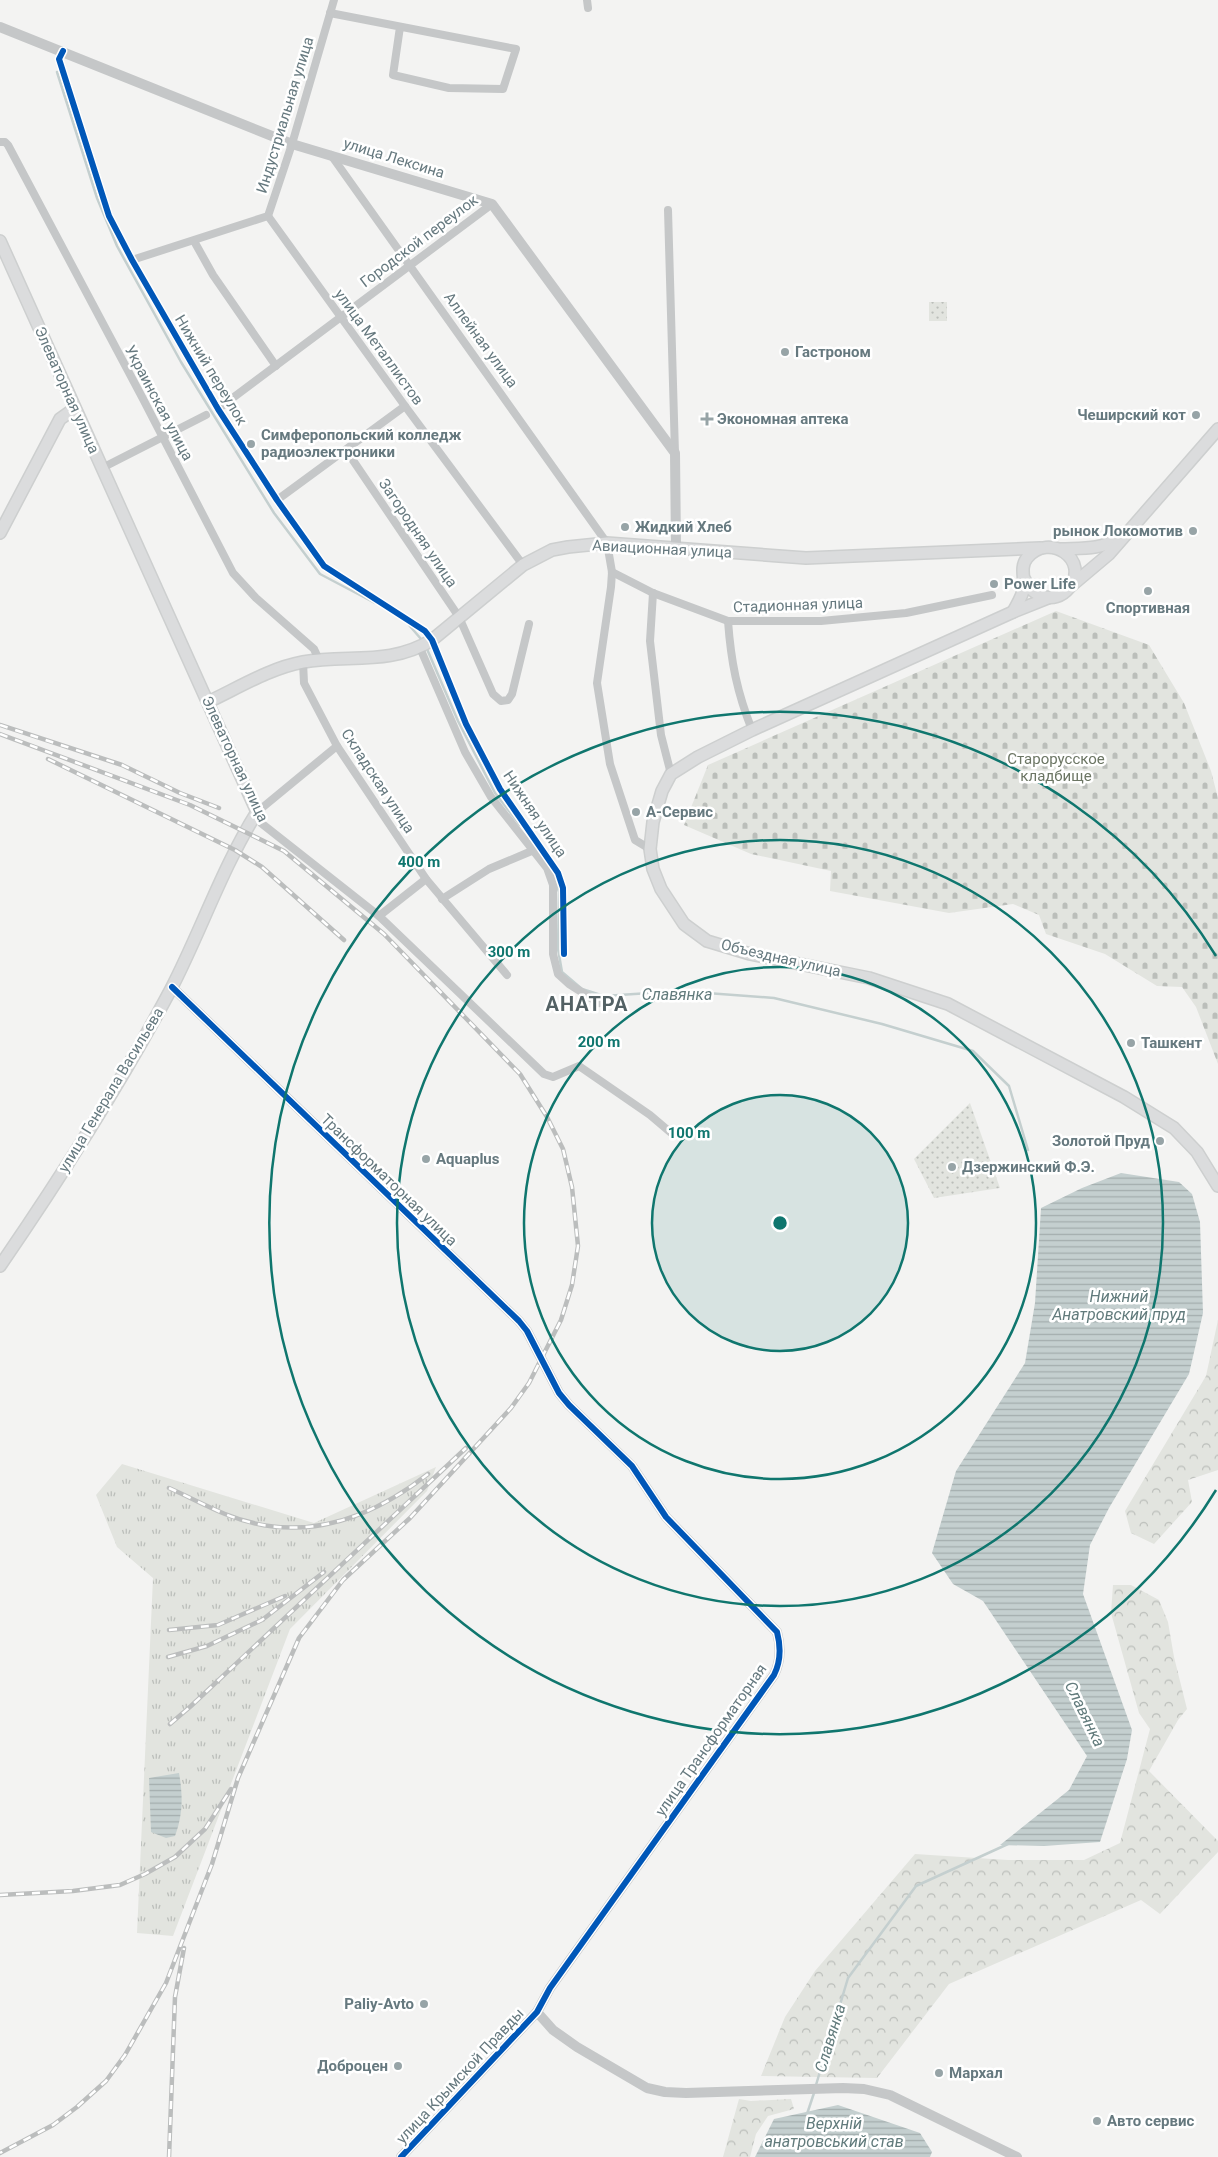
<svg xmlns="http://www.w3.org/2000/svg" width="1218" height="2157" font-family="Roboto,sans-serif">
<defs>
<pattern id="grass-tufts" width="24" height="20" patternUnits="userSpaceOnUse" patternTransform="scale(1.25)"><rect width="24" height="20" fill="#e2e4df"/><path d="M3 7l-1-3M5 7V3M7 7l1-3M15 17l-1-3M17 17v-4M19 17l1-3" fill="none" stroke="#bbbeba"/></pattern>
<pattern id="forest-crowns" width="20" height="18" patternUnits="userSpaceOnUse" patternTransform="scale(1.25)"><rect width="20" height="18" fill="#e2e4df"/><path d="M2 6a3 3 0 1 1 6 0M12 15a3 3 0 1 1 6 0" fill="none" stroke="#bbbeba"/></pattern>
<pattern id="cemetery-stones" width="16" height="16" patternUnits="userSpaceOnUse" patternTransform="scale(1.25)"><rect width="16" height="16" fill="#e2e4df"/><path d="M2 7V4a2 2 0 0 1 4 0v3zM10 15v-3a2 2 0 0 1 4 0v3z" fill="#bbbeba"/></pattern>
<pattern id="park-dots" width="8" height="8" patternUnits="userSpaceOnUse" patternTransform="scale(1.25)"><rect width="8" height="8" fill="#e2e4df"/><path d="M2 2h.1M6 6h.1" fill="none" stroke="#bbbeba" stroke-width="1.8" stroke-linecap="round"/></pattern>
<pattern id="water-rules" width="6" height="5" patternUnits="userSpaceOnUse" patternTransform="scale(1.25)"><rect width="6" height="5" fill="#c4cfcf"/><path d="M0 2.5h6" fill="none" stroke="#a3adad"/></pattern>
</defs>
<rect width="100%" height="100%" fill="#f3f3f2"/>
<polygon fill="url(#grass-tufts)" points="122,1464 314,1523 436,1467 427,1491 290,1629 173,1936 137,1933 153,1578 117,1547 96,1495"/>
<g fill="url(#forest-crowns)">
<polygon points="1218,1320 1218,1470 1188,1480 1192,1502 1154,1544 1131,1533 1125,1511 1206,1376"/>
<polygon points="1113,1585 1131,1585 1159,1600 1168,1622 1174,1657 1187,1709 1178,1720 1149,1771 1218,1841 1218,1852 1160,1914 1141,1900 949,1984 877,2078 761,2076 785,2017 815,1971 915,1854 1008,1860 1084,1860 1120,1843 1150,1729 1139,1713 1111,1613"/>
<polygon points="739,2099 751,2101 791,2099 794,2109 768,2116 756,2134 750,2157 723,2157"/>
</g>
<polygon fill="url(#cemetery-stones)" points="1056,611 1149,645 1184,703 1211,771 1218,798 1218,1064 1196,1007 1182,987 1157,986 1105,954 1046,934 1039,915 1013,904 949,913 830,891 831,871 751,854 684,825 708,765"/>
<g fill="url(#park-dots)">
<rect x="929" y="302" width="18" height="19"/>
<polygon points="970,1103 1000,1188 934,1198 914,1159"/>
</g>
<g fill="url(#water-rules)">
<polygon points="1121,1173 1179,1182 1192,1194 1200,1222 1203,1313 1189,1374 1109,1508 1090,1545 1083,1594 1132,1730 1127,1759 1100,1842 1044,1846 1000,1845 1069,1790 1087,1756 983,1601 953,1584 932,1553 956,1471 1025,1363 1035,1303 1041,1208 1082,1188"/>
<path d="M179 1773C183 1796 183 1814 175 1836L166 1838 151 1832 149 1778Z"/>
<polygon points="838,2105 920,2133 932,2152 930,2157 755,2157 774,2119"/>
</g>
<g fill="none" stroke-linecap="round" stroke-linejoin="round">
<g stroke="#c4cfcf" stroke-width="2.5">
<polyline points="57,72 97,198 117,246 181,362 274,513 320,574 375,603"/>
<polyline points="409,625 421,639"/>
<polyline points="427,649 458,721 495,793 520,825"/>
<polyline points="552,870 559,892 558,949 562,972 582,989 604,996 680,991 774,998 882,1024 973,1051 1009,1086 1028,1150"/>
<polyline points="816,2085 848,1978 916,1886 1008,1844"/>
<polyline points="807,2114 814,2093"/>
</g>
<g stroke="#cdcfcf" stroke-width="14">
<g id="secondary">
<path d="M0 241 257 812C222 868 201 931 171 989 120 1085 61 1177 0 1266"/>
<polyline points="0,533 60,419 74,409"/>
<path d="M1061 549C1081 548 1101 550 1119 538"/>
<polyline points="1071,586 1109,554 1218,429"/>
<polyline points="1048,598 1013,612 752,730 698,757 671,774 662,791 653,822 650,849 653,869 661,889 684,924 707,941 750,954 869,978 948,1004 1124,1097 1174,1128 1197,1152 1218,1186"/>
<path d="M1013 612C1017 605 1021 598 1023 591 1026 580 1019 568 1027 558 1049 531 1091 560 1069 588 1054 606 1031 596 1024 578"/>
<path d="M208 702C238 688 270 668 303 662 348 654 390 666 432 640L523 565 552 550 568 547 607 543 806 558 1040 548"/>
</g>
</g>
<g stroke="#c5c7c8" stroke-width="8">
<polyline points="587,0 588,8"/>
<polyline points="330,13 516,49 503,89 449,88 393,75 400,27"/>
<polyline points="63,51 59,59 109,216 132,260 218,409 277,500 324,566 425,631 432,640 466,724 500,789 558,873 563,888 564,954"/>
<polyline points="0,142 5,142 8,145 142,397 233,573 256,598 314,649 319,660"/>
<polyline points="331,155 607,543 612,572 611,587 597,683 610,764 635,840 650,849"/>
<polyline points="668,210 675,453"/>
<polyline points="268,216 405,406 523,565"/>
<polyline points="194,241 213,275 276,366"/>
<polyline points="132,260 268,216 292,144 334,0"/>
<polyline points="218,409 492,204"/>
<polyline points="346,450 459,617 493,694 501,701 508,700 512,694 529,624"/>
<polyline points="102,468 206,415"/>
<polyline points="277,500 405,406"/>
<polyline points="612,572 653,593 728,621 821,621 906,613 992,595"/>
<polyline points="653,593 650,641 661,735 671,774"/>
<path d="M728 621C731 662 737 692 752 730"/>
<polyline points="420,648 465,752 491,797 547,868 553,885 553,954 558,974 569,984 599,1003"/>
<polyline points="303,662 304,683 337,746 426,879 507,975"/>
<polyline points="337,746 257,812 261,823 379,916 544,1074 553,1077 579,1066 650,1115 670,1132"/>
<polyline points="442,899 489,869 534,850"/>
<polyline points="379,916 426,879"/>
</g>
<g stroke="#c5c7c8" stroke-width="10">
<polyline points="0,27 292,144 492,204 675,453 676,547"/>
<path d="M172 987 519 1321 527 1331 559 1393 569 1405 632 1466 666 1517 777 1632C781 1647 781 1661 774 1675L550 1988 537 2012 401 2157"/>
<polyline points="537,2012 553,2030 577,2047 647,2088 665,2092 686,2093 843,2088 864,2089 890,2095 1017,2157"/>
</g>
<use href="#secondary" stroke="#dbdcdd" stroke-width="11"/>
<g stroke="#bbbdbd" stroke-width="4.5">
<g id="rail">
<polyline points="0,725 122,765 180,793 219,808"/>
<polyline points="0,734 190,805 284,851 384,934 520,1074 547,1117 563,1149 572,1187 578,1246 572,1285 561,1320 529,1383 511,1408 410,1518 343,1580 299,1638 238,1778 212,1864 166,1983 125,2055 106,2081 77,2107 53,2125 0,2153"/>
<polyline points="48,759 235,850 262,867 344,940"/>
<path d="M169 1488C187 1496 206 1506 225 1514 299 1544 368 1521 428 1474"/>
<polyline points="169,1630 218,1625 285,1596"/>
<polyline points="168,1657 207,1646 262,1620 324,1572"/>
<polyline points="170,1724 191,1706 466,1448"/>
<polyline points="0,1895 73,1891 120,1885 145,1874 175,1857 205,1829 231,1789"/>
<polyline points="169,2157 175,1997 184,1948"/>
</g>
</g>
<use href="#rail" stroke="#fff" stroke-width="2.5" stroke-dasharray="8" stroke-linecap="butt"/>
<g stroke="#fff" stroke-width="9">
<g id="cycleway">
<polyline points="63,51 59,59 109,216 132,260 218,409 277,500 324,566 425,631 432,640 466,724 500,789 558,873 563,888 564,954"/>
<path d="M172 987 519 1321 527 1331 559 1393 569 1405 632 1466 666 1517 777 1632C781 1647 781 1661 774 1675L550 1988 537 2012 401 2157"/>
</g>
</g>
<use href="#cycleway" stroke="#0057b8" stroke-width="6"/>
</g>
<circle cx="780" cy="1223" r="128" fill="#0f766e" fill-opacity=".12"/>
<g fill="none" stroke="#0f766e" stroke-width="2.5">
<circle cx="780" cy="1223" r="128"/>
<circle cx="780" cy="1223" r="256"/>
<circle cx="780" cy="1223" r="383"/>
<path d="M1216 1490A511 511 0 1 1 1216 956"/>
</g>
<g fill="#97a4a7" stroke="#fff" stroke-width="2">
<circle cx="785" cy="352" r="5"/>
<circle cx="1196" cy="415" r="5"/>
<path d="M704.5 411.5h5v5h5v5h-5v5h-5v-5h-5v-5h5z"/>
<circle cx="251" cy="444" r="5"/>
<circle cx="625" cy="527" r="5"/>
<circle cx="1193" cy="531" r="5"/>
<circle cx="994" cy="584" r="5"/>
<circle cx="1148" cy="591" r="5"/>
<circle cx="636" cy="812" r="5"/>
<circle cx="1131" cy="1043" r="5"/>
<circle cx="1160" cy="1141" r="5"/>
<circle cx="426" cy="1159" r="5"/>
<circle cx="952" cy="1167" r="5"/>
<circle cx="424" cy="2004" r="5"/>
<circle cx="398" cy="2066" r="5"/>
<circle cx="939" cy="2073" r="5"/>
<circle cx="1097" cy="2121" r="5"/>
</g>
<g text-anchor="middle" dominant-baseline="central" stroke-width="5" stroke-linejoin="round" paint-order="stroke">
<g font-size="15" fill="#66797f" stroke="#fff">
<text transform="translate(285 115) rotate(-73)">Индустриальная улица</text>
<text transform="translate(394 158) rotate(17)">улица Лексина</text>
<text transform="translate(419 241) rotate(-37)">Городской переулок</text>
<text transform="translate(481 340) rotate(54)">Аллейная улица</text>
<text transform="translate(379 347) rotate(54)">улица Металлистов</text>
<text transform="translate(211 370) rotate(59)">Нижний переулок</text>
<text transform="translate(67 390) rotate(66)">Элеваторная улица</text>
<text transform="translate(159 403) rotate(62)">Украинская улица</text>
<text transform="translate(418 533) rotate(56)">Загородняя улица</text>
<text transform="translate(662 549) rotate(3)">Авиационная улица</text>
<text transform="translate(798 605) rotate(-2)">Стадионная улица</text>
<text transform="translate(235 759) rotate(65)">Элеваторная улица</text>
<text transform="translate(378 781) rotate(57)">Складская улица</text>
<text transform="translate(535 814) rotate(56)">Нижняя улица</text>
<text transform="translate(781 958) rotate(13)">Объездная улица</text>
<text transform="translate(111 1090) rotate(-59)">улица Генерала Васильева</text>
<text transform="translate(389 1180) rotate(44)">Трансформаторная улица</text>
<text transform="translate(711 1740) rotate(-55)">улица Трансформаторная</text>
<text transform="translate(460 2076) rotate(-47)">улица Крымской Правды</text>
</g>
<g font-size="15" font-weight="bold" fill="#66797f" stroke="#fff" text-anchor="start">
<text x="795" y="352">Гастроном</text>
<text x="1186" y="415" text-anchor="end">Чеширский кот</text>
<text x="717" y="419">Экономная аптека</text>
<text x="261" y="435">Симферопольский колледж<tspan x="261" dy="17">радиоэлектроники</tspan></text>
<text x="635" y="527">Жидкий Хлеб</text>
<text x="1183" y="531" text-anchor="end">рынок Локомотив</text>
<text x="1004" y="584">Power Life</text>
<text x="1148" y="608" text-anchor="middle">Спортивная</text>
<text x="646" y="812">А-Сервис</text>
<text x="1141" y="1043">Ташкент</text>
<text x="1150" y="1141" text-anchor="end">Золотой Пруд</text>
<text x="436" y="1159">Aquaplus</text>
<text x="962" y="1167">Дзержинский Ф.Э.</text>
<text x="414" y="2004" text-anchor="end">Paliy-Avto</text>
<text x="388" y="2066" text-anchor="end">Доброцен</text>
<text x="949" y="2073">Мархал</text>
<text x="1107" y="2121">Авто сервис</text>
</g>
<g font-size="15" fill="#6c7664" stroke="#fff">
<text x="1056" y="759">Старорусское<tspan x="1056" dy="17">кладбище</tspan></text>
</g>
<g font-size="16" font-style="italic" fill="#627b7c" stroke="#fff">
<text x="677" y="994">Славянка</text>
<text x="1119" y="1296">Нижний<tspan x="1119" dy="18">Анатровский пруд</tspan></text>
<text transform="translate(1085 1714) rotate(64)">Славянка</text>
<text transform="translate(830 2038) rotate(-73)">Славянка</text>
<text x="834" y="2123">Верхній<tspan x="834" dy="18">анатровський став</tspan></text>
</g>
<g font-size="20" font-weight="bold" letter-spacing="1" fill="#536164" stroke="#fff">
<text x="587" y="1004">АНАТРА</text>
</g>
</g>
<circle cx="780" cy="1223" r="8" fill="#0f766e" stroke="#fff" stroke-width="2.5"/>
<g font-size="15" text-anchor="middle" font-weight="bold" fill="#0f766e" stroke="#fff" stroke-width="5" stroke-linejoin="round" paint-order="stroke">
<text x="419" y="867">400 m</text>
<text x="509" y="957">300 m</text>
<text x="599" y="1047">200 m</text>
<text x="689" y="1138">100 m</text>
</g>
</svg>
